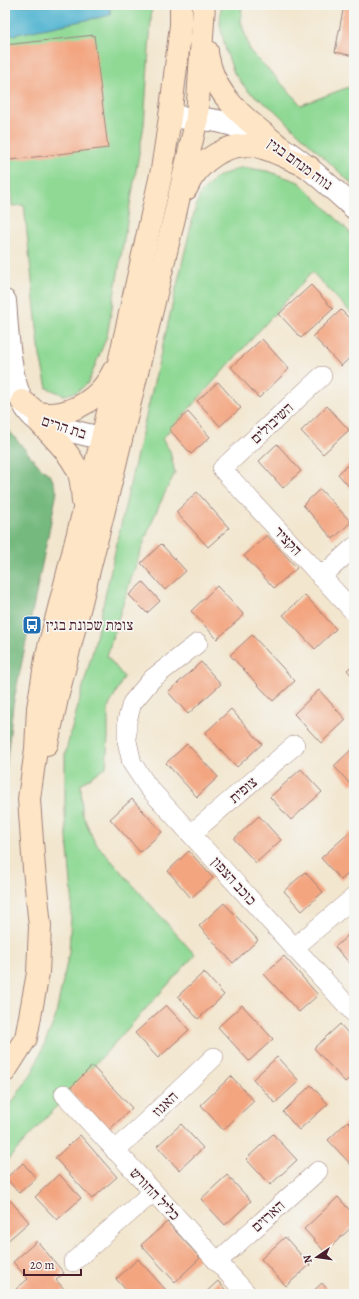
<svg xmlns="http://www.w3.org/2000/svg" width="359" height="1299" font-family="Alegreya,'Frank Ruhl Libre',serif">
<rect width="100%" height="100%" fill="#f6f6f2"/>
<filter id="ink" filterUnits="userSpaceOnUse"><feTurbulence type="fractalNoise" baseFrequency=".025" numOctaves="2"/><feDisplacementMap in="SourceGraphic" scale="8" xChannelSelector="R" yChannelSelector="G"/><feConvolveMatrix kernelMatrix="1 2 1 2 8 2 1 2 1" color-interpolation-filters="sRGB"/></filter>
<filter id="wash" filterUnits="userSpaceOnUse"><feTurbulence type="fractalNoise" baseFrequency=".012" numOctaves="4" result="noise"/><feDisplacementMap in="SourceGraphic" scale="16" xChannelSelector="R" yChannelSelector="G"/><feGaussianBlur stdDeviation="0.9" result="paint"/><feColorMatrix in="noise" values="0 0 0 0 0 0 0 0 0 0 0 0 0 0 0 0 0 1.4 0 .05"/><feComposite in="paint" operator="in"/></filter>
<g filter="url(#wash)">
<rect width="100%" height="100%" fill="#f2e6ce"/>
<g fill="#90d995" stroke="#6d7c60">
<polygon points="5,5 152,5 144,125 107,336 88,383 77,392 64,395 47,388 40,356 24,205 12,206 5,81"/>
<polygon points="221,5 242,5 241,21 250,51 270,71 301,105 354,85 354,186 273,109 248,91 234,73 226,51 220,25"/>
<path d="M242 167 267 171 299 182 334 216 354 237V316L312 272 162 439 170 451 175 473C144 531 126 594 107 656L124 677 108 708V737L106 767 81 784 82 813 94 841 195 955 5 1163V1113L33 1071 55 1019 69 952 72 895 65 815V754L93 650 133 471 194 213 200 194 217 177Z"/>
</g>
<polygon fill="#74b97e" stroke="#5f6c54" points="5,426 40,467 51,476 57,492 13,705 5,778"/>
<polygon fill="#52b5d1" stroke="#4e6a7e" points="5,5 109,5 111,15 8,36 5,22"/>
<g id="blocks">
<g fill="#f3a580">
<polygon points="344,5 354,5 354,56 335,52"/>
<polygon points="94,35 108,148 10,160 5,119 5,45"/>
<polygon points="311,285 333,309 301,338 279,314"/>
<polygon points="341,310 354,323 354,354 341,366 313,336"/>
<polygon points="262,339 289,369 259,398 231,367"/>
<polygon points="218,382 241,408 220,426 197,401"/>
<polygon points="327,406 349,430 323,454 301,431"/>
<polygon points="188,412 210,437 191,454 169,429"/>
<polygon points="277,444 301,471 283,488 259,461"/>
<polygon points="354,459 354,492 338,474"/>
<polygon points="320,489 351,522 333,539 303,505"/>
<polygon points="197,492 229,528 208,547 176,512"/>
<polygon points="267,535 297,568 274,588 244,556"/>
<polygon points="161,544 186,571 165,590 141,563"/>
<polygon points="143,582 160,601 147,613 129,595"/>
<polygon points="217,586 244,615 217,639 191,611"/>
<polygon points="305,595 336,629 315,649 283,615"/>
<polygon points="252,635 295,681 273,701 230,655"/>
<polygon points="201,662 221,684 188,714 168,692"/>
<polygon points="354,664 354,678 347,670"/>
<polygon points="319,690 346,720 321,743 294,714"/>
<polygon points="231,709 262,744 237,767 205,733"/>
<polygon points="187,744 218,777 197,797 166,763"/>
<polygon points="354,747 354,783 351,785 334,766"/>
<polygon points="301,769 322,792 291,820 270,797"/>
<polygon points="132,799 162,832 140,852 110,819"/>
<polygon points="259,816 281,840 256,863 234,839"/>
<polygon points="350,832 354,836 354,869 341,880 321,858"/>
<polygon points="189,851 213,878 191,898 168,871"/>
<polygon points="305,872 323,892 302,911 284,891"/>
<polygon points="224,903 258,940 233,963 199,926"/>
<polygon points="354,930 354,968 335,947"/>
<polygon points="284,956 318,995 299,1012 264,974"/>
<polygon points="204,972 224,995 198,1019 178,996"/>
<polygon points="166,1005 189,1030 158,1058 135,1033"/>
<polygon points="242,1005 273,1039 249,1061 218,1027"/>
<polygon points="340,1024 354,1040 354,1074 345,1082 314,1048"/>
<polygon points="277,1057 299,1081 275,1103 253,1079"/>
<polygon points="92,1066 132,1108 108,1131 68,1090"/>
<polygon points="231,1076 254,1101 223,1130 201,1105"/>
<polygon points="311,1085 328,1104 299,1130 283,1112"/>
<polygon points="348,1121 354,1128 354,1168 328,1140"/>
<polygon points="181,1124 203,1148 179,1170 157,1146"/>
<polygon points="273,1134 297,1160 270,1185 246,1159"/>
<polygon points="80,1135 117,1177 92,1199 55,1158"/>
<polygon points="23,1163 36,1178 19,1193 6,1178"/>
<polygon points="59,1174 81,1198 57,1220 35,1197"/>
<polygon points="227,1175 251,1201 225,1225 201,1199"/>
<polygon points="338,1197 354,1215 354,1225 325,1252 304,1229"/>
<polygon points="9,1199 29,1222 5,1243 5,1202"/>
<polygon points="167,1222 200,1258 175,1282 141,1245"/>
<polygon points="285,1237 310,1265 286,1286 261,1259"/>
<polygon points="37,1241 64,1273 56,1280 65,1290 60,1294 20,1294 16,1289 28,1279 13,1262"/>
<polygon points="138,1259 166,1290 161,1294 130,1294 116,1279"/>
<polygon points="354,1265 354,1273 350,1269"/>
<polygon points="218,1281 229,1294 204,1294"/>
<polygon points="322,1283 331,1294 310,1294"/>
</g>
</g>
</g>
<g filter="url(#ink)">
<use href="#blocks" fill-opacity="0" stroke="#9e827c" stroke-width="1"/>
<g fill="none" stroke-linecap="round" stroke-linejoin="round">
<g stroke="#9e827c" stroke-width="20">
<g id="minor">
<polyline points="322,376 222,469 354,612"/>
<polyline points="321,577 354,547"/>
<polyline points="198,643 152,679 132,703 127,721 127,741 132,763 148,787 354,1013"/>
<polyline points="191,834 295,745"/>
<polyline points="294,948 354,897"/>
<polyline points="64,1094 247,1294"/>
<polyline points="115,1151 214,1057"/>
<polyline points="73,1262 153,1192"/>
<polyline points="217,1262 318,1171"/>
</g>
</g>
<g stroke="#9e827c" stroke-width="24">
<g id="tertiary">
<path d="M170 117C188 118 205 118 222 122 275 134 315 172 354 208"/>
<path d="M5 301C8 333 8 407 42 423 51 427 62 429 72 431 88 435 104 439 120 442"/>
</g>
</g>
<g stroke="#9e827c" stroke-width="24">
<g id="secondary">
<path d="M207 51C207 56 209 61 210 66 220 103 252 123 280 147"/>
<path d="M186 189C198 161 229 139 260 147 274 151 294 161 309 167"/>
<path d="M22 401C27 404 32 409 37 412 44 415 54 414 61 413 86 407 103 393 114 370"/>
<path d="M40 423C53 437 70 453 78 471 82 480 82 491 83 502"/>
<polyline points="47,744 58,694 106,502 175,214 197,118 204,5"/>
<polyline points="5,1071 26,1038 38,973 40,926 34,869 29,799 36,749 38,708 46,659 102,439 162,170 170,117 181,25 181,5"/>
</g>
</g>
<use href="#minor" stroke="#fff" stroke-width="19"/>
<use href="#tertiary" stroke="#fff" stroke-width="22"/>
<use href="#secondary" stroke="#fde5c5" stroke-width="22"/>
</g>
</g>
<defs>
<g id="bus-square" transform="scale(1)"><rect x="-9" y="-9" width="18" height="18" rx="4" fill="#1f6fb2" stroke="#f6f6f2"/><path d="M-5-6H5V4H4V6H2V4H-2V6H-4V4H-5ZM-3.5-4V0h7V-4ZM-3.5 1.2v1.5H-2V1.2ZM2 1.2v1.5H3.5V1.2Z" fill="#fff"/></g>
</defs>
<g fill-rule="evenodd">
<use href="#bus-square" x="32" y="625"/>
</g>
<g text-anchor="middle" dominant-baseline="central" stroke-width="3.5" stroke-linejoin="round" paint-order="stroke">
<g font-size="15" fill="#4a1f2b" stroke="#f6f6f2">
<text transform="translate(300 164) rotate(36)">נווה מנחם בגין</text>
<text transform="translate(272 423) rotate(-43)">השיבולים</text>
<text transform="translate(64 427) rotate(18)">בת הרים</text>
<text transform="translate(288 541) rotate(47)">הקציר</text>
<text transform="translate(243 790) rotate(-41)">צופית</text>
<text transform="translate(234 881) rotate(48)">כוכב הצפון</text>
<text transform="translate(165 1104) rotate(-44)">האגוז</text>
<text transform="translate(155 1194) rotate(47)">כליל החורש</text>
<text transform="translate(268 1216) rotate(-42)">הארזים</text>
</g>
<g font-size="15" fill="#4a1f2b" stroke="#f6f6f2" text-anchor="start">
<text x="46" y="625">צומת שכונת בגין</text>
</g>
</g>
<rect width="359" height="1299" fill="none" stroke="#f6f6f2" stroke-width="20"/>
<g transform="translate(317 1257) rotate(257)" stroke="#f6f6f2" stroke-width="3" paint-order="stroke">
<path d="M0-3L7 15L0 10L-7 15Z" fill="#4a1f2b"/>
<text y="-6" font-size="11" font-weight="bold" text-anchor="middle" fill="#4a1f2b">N</text>
</g>
<path d="M24 1269v6h57v-6" fill="none" stroke="#4a1f2b" stroke-width="2"/>
<text x="30" y="1269" font-size="12" fill="#4a1f2b" stroke="#f6f6f2" stroke-width="3" paint-order="stroke">20 m</text>
</svg>
